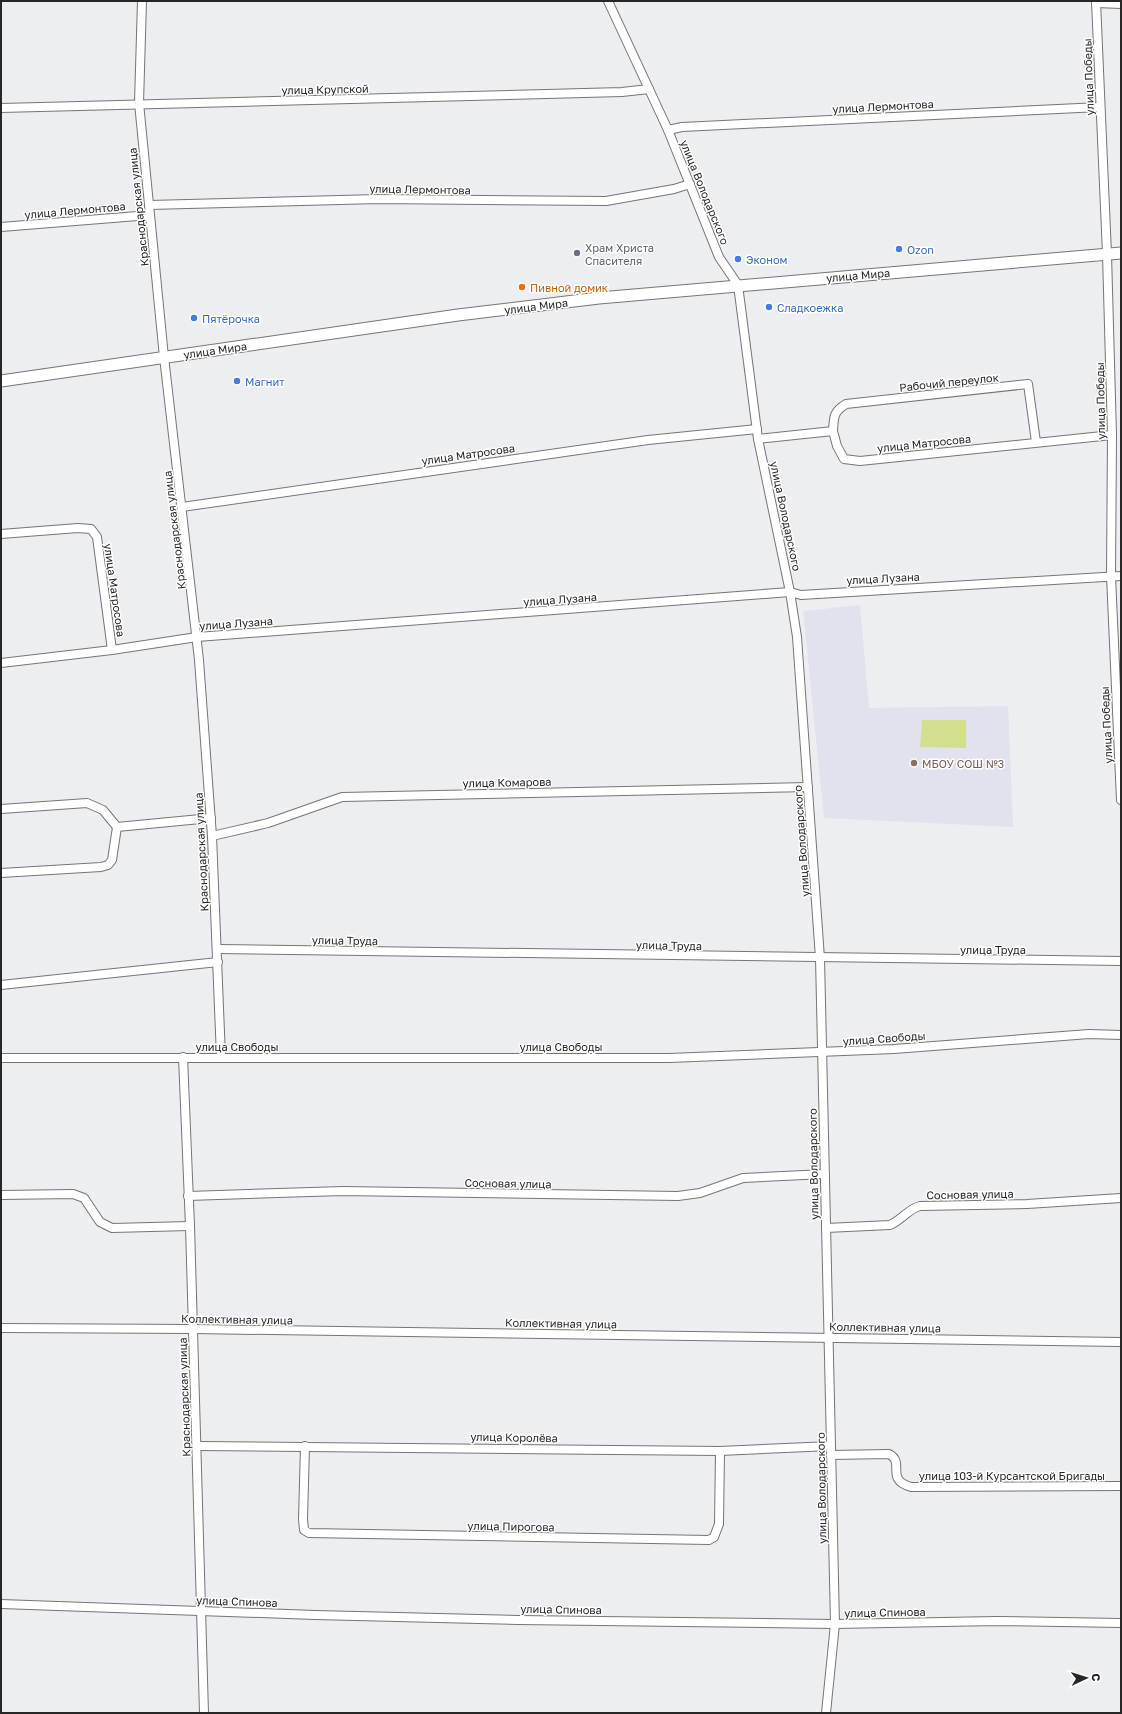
<svg xmlns="http://www.w3.org/2000/svg" width="1122" height="1714" font-family="'Golos Text',sans-serif">
<rect width="100%" height="100%" fill="#edeef1"/>
<polygon fill="#e0e3ed" points="860,605 869,708 1008,706 1013,827 824,818 803,611"/>
<polygon fill="#d3de8f" points="922,720 966,720 966,748 920,747"/>
<g fill="none" stroke-linecap="round" stroke-linejoin="round">
<g stroke="#747577" stroke-width="10">
<g id="street">
<polyline points="142,1 139,103 164,357 199,660 212,836 221,1057"/>
<polyline points="608,1 668,130 719,257 738,285 758,439 790,592 797,637 820,958 835,1624 826,1713"/>
<polyline points="1096,1 1107,254 1112,435 1111,576 1121,800"/>
<polyline points="1096,3 1121,4"/>
<path d="M1 108C208 101 415 99 622 92L649 89"/>
<polyline points="668,130 682,127 1100,107"/>
<polyline points="149,205 378,199 606,201 674,189 690,184"/>
<polyline points="1,227 150,215"/>
<path d="M833 431C834 417 833 412 846 404L1028 384 1036 442"/>
<polyline points="758,439 833,431 837,446 844,459 860,461 1112,435"/>
<polyline points="182,507 648,440 757,429"/>
<polyline points="1,534 78,528 91,529 97,537 112,650"/>
<polyline points="1,663 112,650 197,637 790,592 801,595 1121,576"/>
<polyline points="1,809 87,803 103,810 117,827"/>
<polyline points="117,827 211,818"/>
<polyline points="212,836 268,823 342,797 808,787"/>
<polyline points="1,873 101,867 108,865 112,860 117,827"/>
<polyline points="217,949 1121,961"/>
<polyline points="1,985 218,962"/>
<polyline points="183,1057 190,1226 204,1713"/>
<polyline points="1,1058 669,1058 894,1049 1089,1034 1121,1035"/>
<polyline points="1,1195 73,1194 84,1198 100,1222 112,1228 190,1226"/>
<polyline points="188,1196 343,1191 678,1196 700,1193 743,1178 825,1174"/>
<path d="M826 1228 890 1225C902 1220 908 1209 920 1206L1027 1204 1121 1198"/>
<polyline points="1,1328 193,1329 1121,1342"/>
<polyline points="197,1446 720,1451 831,1446"/>
<polyline points="305,1446 303,1519 304,1530 309,1533 709,1540 714,1537 719,1524 720,1451"/>
<path d="M831 1455 889 1454C906 1463 884 1479 911 1487L1121 1486"/>
<polyline points="1,1604 315,1615 518,1620 835,1624 997,1621 1121,1623"/>
</g>
</g>
<g stroke="#747577" stroke-width="13">
<polyline id="secondary" points="1,381 458,315 599,298 1121,253"/>
</g>
<use href="#street" stroke="#fff" stroke-width="8"/>
<use href="#secondary" stroke="#fff" stroke-width="11"/>
</g>
<g fill="#3f7fe0" stroke="#fff" stroke-width="1.5">
<circle cx="899" cy="249" r="4"/>
<circle cx="738" cy="259" r="4"/>
<circle cx="769" cy="307" r="4"/>
<circle cx="194" cy="318" r="4"/>
<circle cx="237" cy="381" r="4"/>
</g>
<circle fill="#6b7280" stroke="#fff" stroke-width="1.5" cx="577" cy="253" r="4"/>
<circle fill="#e8710a" stroke="#fff" stroke-width="1.5" cx="522" cy="287" r="4"/>
<circle fill="#8d6e63" stroke="#fff" stroke-width="1.5" cx="914" cy="763" r="4"/>
<g text-anchor="middle" dominant-baseline="central" stroke-width="3" stroke-linejoin="round" paint-order="stroke">
<g font-size="11" fill="#272728" stroke="#fff">
<text transform="translate(1088 77) rotate(-92)">улица Победы</text>
<text transform="translate(325 89) rotate(-1)">улица Крупской</text>
<text transform="translate(883 106) rotate(-3)">улица Лермонтова</text>
<text transform="translate(420 189) rotate(1)">улица Лермонтова</text>
<text transform="translate(705 192) rotate(68)">улица Володарского</text>
<text transform="translate(138 207) rotate(-96)">Краснодарская улица</text>
<text transform="translate(75 210) rotate(-5)">улица Лермонтова</text>
<text transform="translate(858 275) rotate(-5)">улица Мира</text>
<text transform="translate(536 306) rotate(-7)">улица Мира</text>
<text transform="translate(215 350) rotate(-8)">улица Мира</text>
<text transform="translate(949 382) rotate(-6)">Рабочий переулок</text>
<text transform="translate(1100 401) rotate(-91)">улица Победы</text>
<text transform="translate(924 443) rotate(-6)">улица Матросова</text>
<text transform="translate(468 454) rotate(-8)">улица Матросова</text>
<text transform="translate(786 516) rotate(78)">улица Володарского</text>
<text transform="translate(174 530) rotate(-97)">Краснодарская улица</text>
<text transform="translate(883 578) rotate(-3)">улица Лузана</text>
<text transform="translate(115 590) rotate(82)">улица Матросова</text>
<text transform="translate(560 599) rotate(-4)">улица Лузана</text>
<text transform="translate(236 623) rotate(-4)">улица Лузана</text>
<text transform="translate(1106 725) rotate(-93)">улица Победы</text>
<text transform="translate(507 782) rotate(-1)">улица Комарова</text>
<text transform="translate(801 841) rotate(-94)">улица Володарского</text>
<text transform="translate(201 852) rotate(-93)">Краснодарская улица</text>
<text transform="translate(345 940) rotate(1)">улица Труда</text>
<text transform="translate(669 945) rotate(1)">улица Труда</text>
<text x="993" y="949">улица Труда</text>
<text transform="translate(884 1038) rotate(-4)">улица Свободы</text>
<text x="237" y="1046">улица Свободы</text>
<text x="561" y="1046">улица Свободы</text>
<text transform="translate(813 1164) rotate(-91)">улица Володарского</text>
<text transform="translate(508 1183) rotate(1)">Сосновая улица</text>
<text transform="translate(970 1194) rotate(-1)">Сосновая улица</text>
<text transform="translate(237 1319) rotate(1)">Коллективная улица</text>
<text transform="translate(561 1323) rotate(1)">Коллективная улица</text>
<text transform="translate(885 1327) rotate(1)">Коллективная улица</text>
<text transform="translate(184 1397) rotate(-92)">Краснодарская улица</text>
<text transform="translate(514 1437) rotate(1)">улица Королёва</text>
<text x="1012" y="1475">улица 103-й Курсантской Бригады</text>
<text transform="translate(821 1488) rotate(-91)">улица Володарского</text>
<text transform="translate(511 1526) rotate(1)">улица Пирогова</text>
<text transform="translate(237 1601) rotate(2)">улица Спинова</text>
<text transform="translate(561 1609) rotate(1)">улица Спинова</text>
<text transform="translate(885 1612) rotate(-1)">улица Спинова</text>
</g>
<g font-size="11" fill="#5b616d" stroke="#fff" text-anchor="start">
<text x="585" y="247">Храм Христа<tspan x="585" dy="13">Спасителя</tspan></text>
</g>
<g font-size="11" fill="#366cbe" stroke="#fff" text-anchor="start">
<text x="907" y="249">Ozon</text>
<text x="746" y="259">Эконом</text>
<text x="777" y="307">Сладкоежка</text>
<text x="202" y="318">Пятёрочка</text>
<text x="245" y="381">Магнит</text>
</g>
<g font-size="11" fill="#c56008" stroke="#fff" text-anchor="start">
<text x="530" y="287">Пивной домик</text>
</g>
<g font-size="11" fill="#785e54" stroke="#fff" text-anchor="start">
<text x="922" y="763">МБОУ СОШ №3</text>
</g>
</g>
<rect width="1122" height="1714" fill="none" stroke="#272728" stroke-width="4"/>
<g transform="translate(1086 1678) rotate(86)" stroke="#ffffff" stroke-width="3" paint-order="stroke">
<path d="M0-3L7 15L0 10L-7 15Z" fill="#272728"/>
<text y="-6" font-size="11" font-weight="bold" text-anchor="middle" fill="#272728">С</text>
</g>
</svg>
